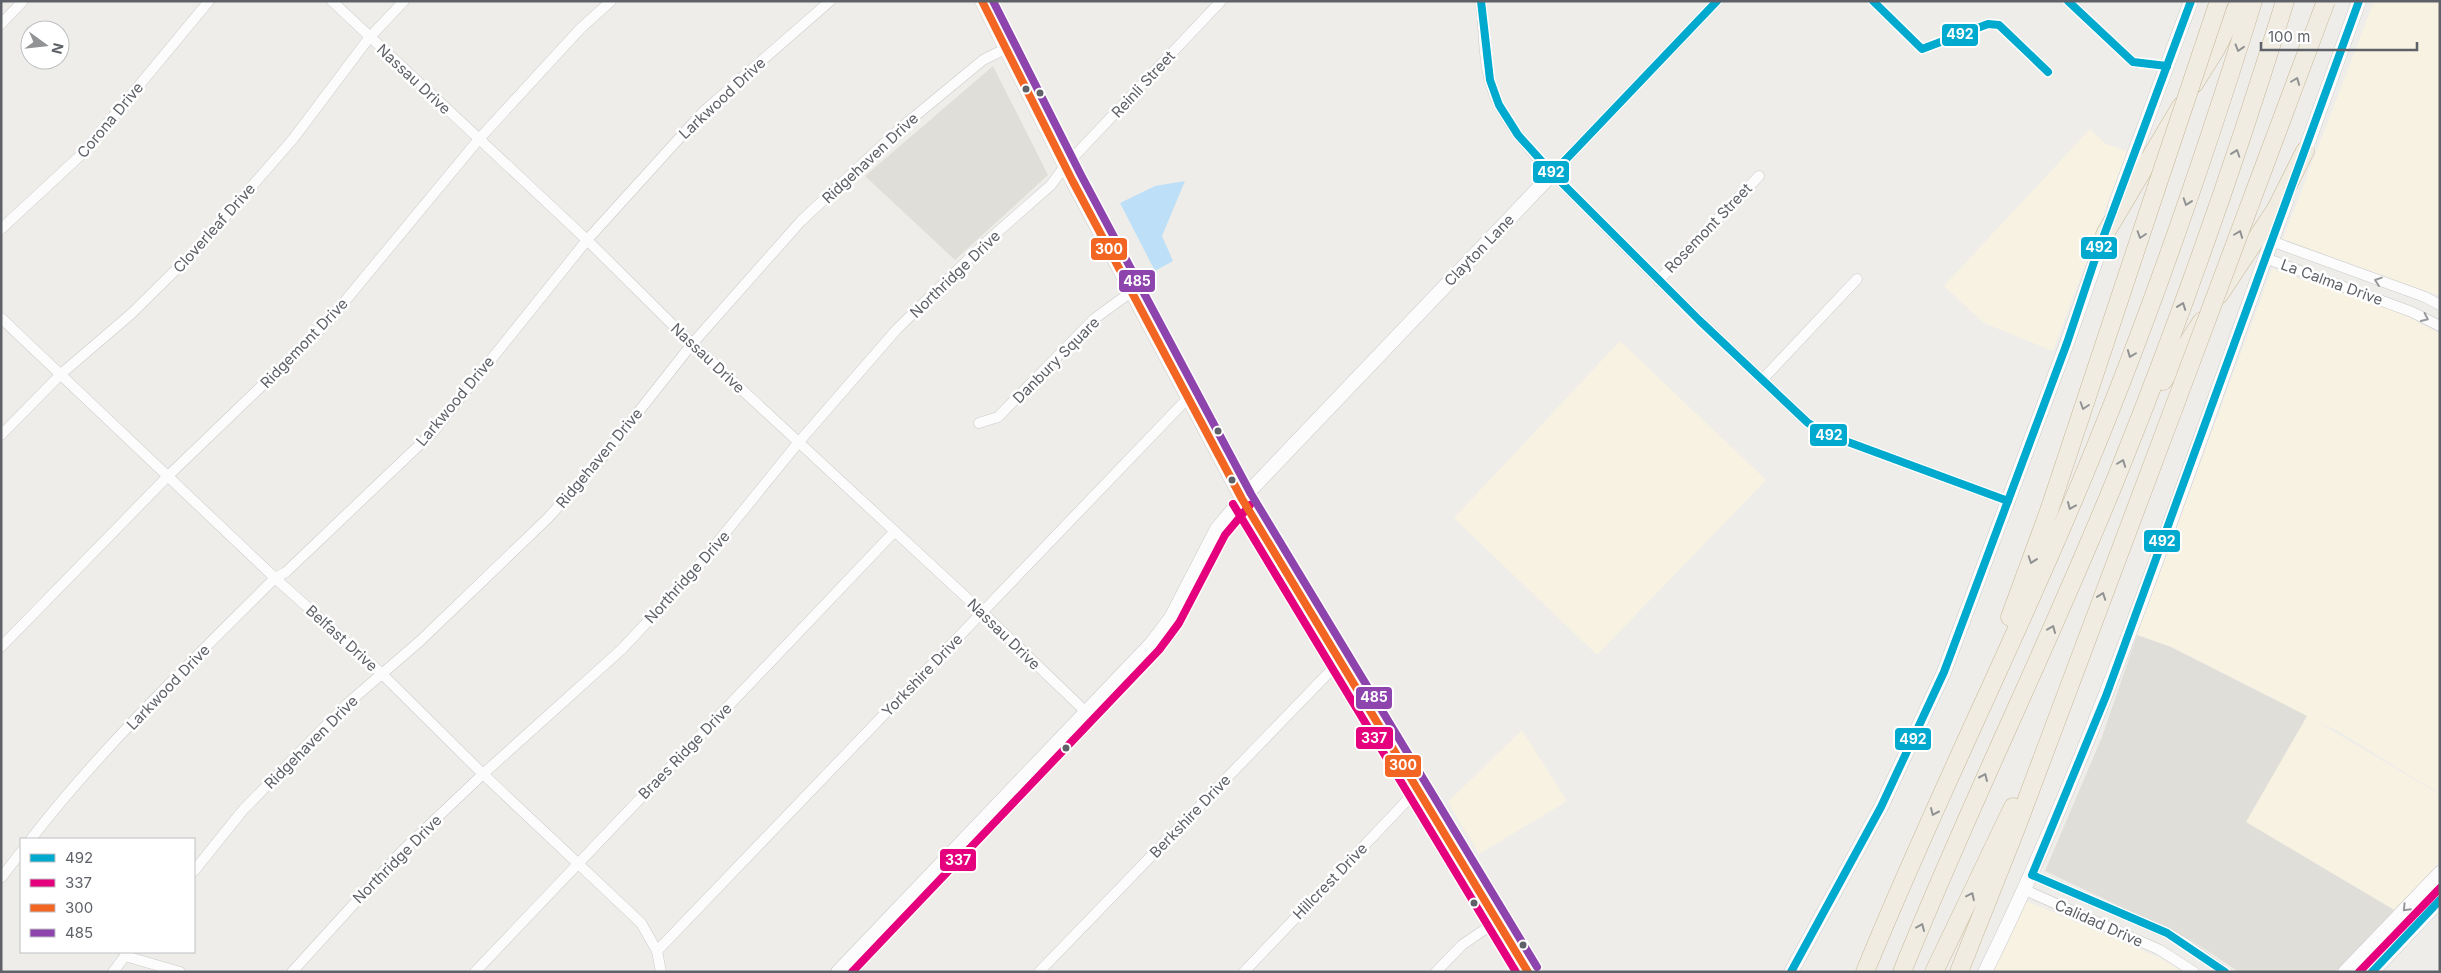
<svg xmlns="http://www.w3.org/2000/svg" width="2441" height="973" font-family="Inter,sans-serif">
<rect width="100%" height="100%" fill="#efede9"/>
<g fill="#f8f2e2">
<polygon points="2374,1 2440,1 2440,296 2283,239"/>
<polygon points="2090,129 2106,144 2127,151 2053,351 1984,323 1944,286"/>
<polygon points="2272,269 2401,313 2440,334 2440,794 2338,731 2316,721 2440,795 2440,862 2395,910 2245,822 2307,716 2171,647 2137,635"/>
<polygon points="1620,341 1766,480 1597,655 1454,518"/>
<polygon points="1522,730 1567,801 1479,854 1448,802"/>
<polygon points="2026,901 2160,958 2183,972 1991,972"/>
</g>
<g fill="#e0ded8">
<polygon points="993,66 1048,175 955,260 865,176"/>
<polygon points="2137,635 2171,647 2307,716 2246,822 2394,910 2335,972 2239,972 2191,940 2045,871 2102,737"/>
</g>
<polygon fill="#bde0f8" points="1185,181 1162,236 1173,261 1155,271 1120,203 1155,186"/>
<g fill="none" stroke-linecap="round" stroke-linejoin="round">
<g stroke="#cacac9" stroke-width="11">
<g id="street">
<polyline points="332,1 587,240 685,337 982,612 1087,713"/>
<path d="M1481 1C1485 37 1482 72 1499 105 1521 147 1560 181 1593 214 1663 286 1735 354 1808 423L1829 435 2008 501"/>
<polyline points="1,24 23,1"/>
<polyline points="1553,173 1717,1"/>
<polyline points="1,229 83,153 209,1"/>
<polyline points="2271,241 2425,297 2440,305"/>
<polyline points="2265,258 2412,312 2440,326"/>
<polyline points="1658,281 1759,176"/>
<polyline points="1,318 275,578 381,673 483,774 641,923 657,951 661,972"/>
<polyline points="1762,380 1857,279"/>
<polyline points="979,423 998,417 1094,319 1131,292"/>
<polyline points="1,435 61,374 131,314 198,248 293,139 369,38 404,1"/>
<polyline points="1,647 168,476 326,324 479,139 580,29 611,1"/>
<path d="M31 839C104 745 191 662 275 578L286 572 433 432 587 240 703 112 830 1"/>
<polyline points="194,871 243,810 347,704 420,641 548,518 602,458 692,344 801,221 903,126 983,60 1005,49"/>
<polyline points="2032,875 2167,933 2183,942 2225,972"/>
<polyline points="1,878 21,852"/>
<polyline points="2025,890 2160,950 2194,972"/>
<polyline points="657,951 1187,399"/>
<polyline points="125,956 180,972"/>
<polyline points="113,972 128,952"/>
<polyline points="292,972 402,851 483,774 622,649 691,575 798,443 897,329 985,243 1051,185 1065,166 1221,1"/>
<polyline points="475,972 895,531"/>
<polyline points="1039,972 1341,660"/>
<polyline points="1244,972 1417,790"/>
<polyline points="1436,972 1462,945 1497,921"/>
</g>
</g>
<g stroke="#cbcaca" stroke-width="15">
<g id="secondary">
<polyline points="982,1 1072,180 1242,499 1528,972"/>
<polyline points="2302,159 2359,1"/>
<polyline points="2115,206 2191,1"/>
<polyline points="838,972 1152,643 1171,618 1217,529 1242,499 1553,173"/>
<polyline points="1791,972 1881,807 1944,672 2067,343 2108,226"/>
<path d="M1985 972C2107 724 2190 460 2286 202"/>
<polyline points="2345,972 2440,873"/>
<polyline points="2372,972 2440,900"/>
</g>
</g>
<g stroke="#c7b795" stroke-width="19">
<g id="highway">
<polyline points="2194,84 2216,49 2240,1"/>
<polyline points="2105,234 2181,106"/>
<polyline points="2219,295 2276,209 2305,151"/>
<polyline points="2163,381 2202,321"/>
<polyline points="2010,617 2049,511 2156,189"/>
<path d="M1865 972C1928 817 2002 668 2067 515 2139 348 2199 175 2253 1"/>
<path d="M1902 972C1970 803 2051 640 2119 471 2181 317 2236 160 2285 1"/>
<polyline points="1934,972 2013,807"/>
<polyline points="1959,972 2015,831 2173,410"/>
</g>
</g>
<use href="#street" stroke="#fdfcfc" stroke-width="10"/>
<use href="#secondary" stroke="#fdfcfc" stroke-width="14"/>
<use href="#highway" stroke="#f0ece2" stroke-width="18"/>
<g stroke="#c7b795" stroke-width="19" stroke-linecap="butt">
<g id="highway-bridge">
<polyline points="2156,189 2219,1"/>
<polyline points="2173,410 2326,1"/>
</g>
</g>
<use href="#highway-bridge" stroke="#f0ece2" stroke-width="18"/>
<g stroke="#fff" stroke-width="11">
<g id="bus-1">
<polyline points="1481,1 1490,80 1499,105 1518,135 1555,176 1699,320 1808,423 1829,435 2008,501"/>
<polyline points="1873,1 1922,49 1988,24 1999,25 2048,72"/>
<polyline points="2068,1 2133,62 2167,66"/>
<polyline points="1553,173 1717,1"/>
<polyline points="1791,972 1881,807 1944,672 2067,343 2094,262 2191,1"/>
<polyline points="2225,972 2167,933 2032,875 2106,696 2359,1"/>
<polyline points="2372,972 2440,900"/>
</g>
</g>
<g stroke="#fff" stroke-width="11">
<g id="bus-2">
<polyline points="1233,504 1516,972"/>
<polyline points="852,972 1159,650 1179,623 1225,535 1250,505"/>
<polyline points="2359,972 2440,888"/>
</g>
</g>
<g stroke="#fff" stroke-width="11">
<polyline id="bus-3" points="982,1 1072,180 1242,499 1528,972"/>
</g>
<g stroke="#fff" stroke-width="11">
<polyline id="bus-4" points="993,1 1081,175 1251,494 1537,967"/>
</g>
<use href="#bus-1" stroke="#00a9ce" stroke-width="8"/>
<use href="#bus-2" stroke="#e5007d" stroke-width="8"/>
<use href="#bus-3" stroke="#f26522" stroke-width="8"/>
<use href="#bus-4" stroke="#8e44ad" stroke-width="8"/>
</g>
<defs><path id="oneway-chevron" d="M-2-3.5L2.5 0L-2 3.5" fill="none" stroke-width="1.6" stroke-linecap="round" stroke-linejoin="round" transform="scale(1.25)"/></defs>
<g stroke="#919293">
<use href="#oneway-chevron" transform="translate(2239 48) rotate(107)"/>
<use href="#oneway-chevron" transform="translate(2296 81) rotate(-69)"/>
<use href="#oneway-chevron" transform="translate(2236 153) rotate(-71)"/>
<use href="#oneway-chevron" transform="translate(2187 202) rotate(109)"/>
<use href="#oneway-chevron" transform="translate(2239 234) rotate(-69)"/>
<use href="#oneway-chevron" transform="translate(2141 235) rotate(108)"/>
<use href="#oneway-chevron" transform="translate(2182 306) rotate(-70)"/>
<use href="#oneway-chevron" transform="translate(2131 354) rotate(111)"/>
<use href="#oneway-chevron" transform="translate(2084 406) rotate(108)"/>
<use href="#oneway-chevron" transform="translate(2122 463) rotate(-69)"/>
<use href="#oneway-chevron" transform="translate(2071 506) rotate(113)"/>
<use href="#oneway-chevron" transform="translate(2032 560) rotate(109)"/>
<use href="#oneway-chevron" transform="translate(2102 596) rotate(-70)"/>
<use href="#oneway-chevron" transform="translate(2052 629) rotate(-67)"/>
<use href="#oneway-chevron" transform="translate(1984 777) rotate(-66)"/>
<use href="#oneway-chevron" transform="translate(1934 812) rotate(114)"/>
<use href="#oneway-chevron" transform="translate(1971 896) rotate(-64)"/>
<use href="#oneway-chevron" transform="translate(1921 927) rotate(-67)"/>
</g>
<g stroke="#96989c">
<use href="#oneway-chevron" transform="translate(2378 281) rotate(-161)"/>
<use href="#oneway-chevron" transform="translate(2425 318) rotate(25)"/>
<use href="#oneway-chevron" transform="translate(2406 908) rotate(134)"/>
</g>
<g fill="#5e6268" stroke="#fff" stroke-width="2">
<circle cx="1026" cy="89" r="4.5"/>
<circle cx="1040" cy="93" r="4.5"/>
<circle cx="1218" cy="431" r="4.5"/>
<circle cx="1232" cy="480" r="4.5"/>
<circle cx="1066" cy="748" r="4.5"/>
<circle cx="1474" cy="903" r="4.5"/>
<circle cx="1523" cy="945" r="4.5"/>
</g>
<g text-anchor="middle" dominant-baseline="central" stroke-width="5" stroke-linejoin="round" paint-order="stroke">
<g font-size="15" fill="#5e6268" stroke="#fff">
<text transform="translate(414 79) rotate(43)">Nassau Drive</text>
<text transform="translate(1143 84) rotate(-47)">Reinli Street</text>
<text transform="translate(722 98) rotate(-43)">Larkwood Drive</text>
<text transform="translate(110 120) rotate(-50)">Corona Drive</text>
<text transform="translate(870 158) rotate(-43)">Ridgehaven Drive</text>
<text transform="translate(214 228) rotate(-48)">Cloverleaf Drive</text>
<text transform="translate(1708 228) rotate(-46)">Rosemont Street</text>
<text transform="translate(1479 250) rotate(-46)">Clayton Lane</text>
<text transform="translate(955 274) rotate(-44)">Northridge Drive</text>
<text transform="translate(2332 282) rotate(20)">La Calma Drive</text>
<text transform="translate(304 343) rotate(-46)">Ridgemont Drive</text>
<text transform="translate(708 358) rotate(43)">Nassau Drive</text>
<text transform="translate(1056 360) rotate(-45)">Danbury Square</text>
<text transform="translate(455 401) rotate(-50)">Larkwood Drive</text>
<text transform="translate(599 458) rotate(-50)">Ridgehaven Drive</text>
<text transform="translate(687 577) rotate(-48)">Northridge Drive</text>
<text transform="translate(1004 634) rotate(44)">Nassau Drive</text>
<text transform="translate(342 638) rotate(42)">Belfast Drive</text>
<text transform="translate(922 675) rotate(-46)">Yorkshire Drive</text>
<text transform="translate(168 687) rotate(-46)">Larkwood Drive</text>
<text transform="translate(311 742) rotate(-45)">Ridgehaven Drive</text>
<text transform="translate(685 751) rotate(-46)">Braes Ridge Drive</text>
<text transform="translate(1190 816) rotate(-46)">Berkshire Drive</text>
<text transform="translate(397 859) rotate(-45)">Northridge Drive</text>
<text transform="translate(1330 881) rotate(-46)">Hillcrest Drive</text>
<text transform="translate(2099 923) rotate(24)">Calidad Drive</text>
</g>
</g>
<g stroke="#fff" stroke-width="2">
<rect x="1941" y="23" width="38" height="24" rx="5" fill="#00a9ce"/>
<rect x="1532" y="160" width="38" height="24" rx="5" fill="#00a9ce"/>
<rect x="2080" y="236" width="38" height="24" rx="5" fill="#00a9ce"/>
<rect x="1090" y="237" width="38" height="24" rx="5" fill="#f26522"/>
<rect x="1118" y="269" width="38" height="24" rx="5" fill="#8e44ad"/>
<rect x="1809" y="423" width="39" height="24" rx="5" fill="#00a9ce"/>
<rect x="2143" y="529" width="38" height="24" rx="5" fill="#00a9ce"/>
<rect x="1355" y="686" width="38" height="24" rx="5" fill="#8e44ad"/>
<rect x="1355" y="726" width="39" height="24" rx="5" fill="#e5007d"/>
<rect x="1894" y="727" width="38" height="24" rx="5" fill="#00a9ce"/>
<rect x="1384" y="754" width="38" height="24" rx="5" fill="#f26522"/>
<rect x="939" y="848" width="38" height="24" rx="5" fill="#e5007d"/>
</g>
<g font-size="14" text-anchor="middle" font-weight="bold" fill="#fff">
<text x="1960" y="39">492</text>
<text x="1551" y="177">492</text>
<text x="2099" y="252">492</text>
<text x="1109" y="254">300</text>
<text x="1137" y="286">485</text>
<text x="1829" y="440">492</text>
<text x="2162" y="546">492</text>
<text x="1374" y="702">485</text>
<text x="1374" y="743">337</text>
<text x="1913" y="744">492</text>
<text x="1403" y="770">300</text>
<text x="958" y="865">337</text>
</g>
<rect width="2441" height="973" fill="none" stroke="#5e6268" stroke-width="5"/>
<rect x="20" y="838" width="175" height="115" fill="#ffffff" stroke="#bfc0c3"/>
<rect x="30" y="854" width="25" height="8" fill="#00a9ce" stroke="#bfc0c3"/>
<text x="65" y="863" font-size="15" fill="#5e6268">492</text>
<rect x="30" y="879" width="25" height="8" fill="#e5007d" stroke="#bfc0c3"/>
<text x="65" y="888" font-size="15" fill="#5e6268">337</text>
<rect x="30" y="904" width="25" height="8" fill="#f26522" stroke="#bfc0c3"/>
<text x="65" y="913" font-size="15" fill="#5e6268">300</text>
<rect x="30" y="929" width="25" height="8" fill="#8e44ad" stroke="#bfc0c3"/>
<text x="65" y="938" font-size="15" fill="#5e6268">485</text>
<g transform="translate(45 45) rotate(105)"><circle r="24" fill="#ffffff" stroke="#bfc0c3"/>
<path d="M0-4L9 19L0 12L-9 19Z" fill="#919395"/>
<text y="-8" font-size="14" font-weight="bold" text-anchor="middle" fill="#5e6268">N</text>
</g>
<path d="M2261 42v8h156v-8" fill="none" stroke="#5e6268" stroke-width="2.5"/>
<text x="2268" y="42" font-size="15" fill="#5e6268" stroke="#ffffff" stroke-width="4" paint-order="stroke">100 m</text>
</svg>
